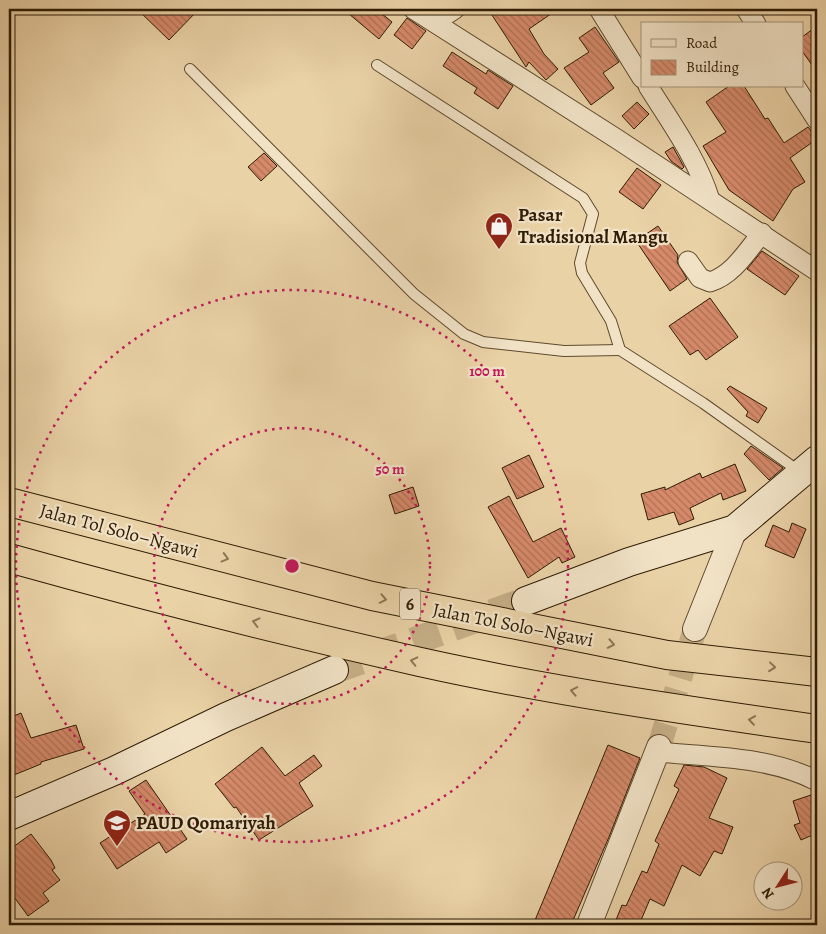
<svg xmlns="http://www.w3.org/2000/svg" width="826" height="934" font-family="Alegreya,serif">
<defs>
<pattern id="building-back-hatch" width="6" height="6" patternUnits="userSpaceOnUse" patternTransform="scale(1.25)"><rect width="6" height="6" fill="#d68a6a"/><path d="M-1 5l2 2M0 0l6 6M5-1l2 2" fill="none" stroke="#ae7055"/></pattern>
</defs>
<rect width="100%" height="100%" fill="#ead2a7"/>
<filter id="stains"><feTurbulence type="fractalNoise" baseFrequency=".004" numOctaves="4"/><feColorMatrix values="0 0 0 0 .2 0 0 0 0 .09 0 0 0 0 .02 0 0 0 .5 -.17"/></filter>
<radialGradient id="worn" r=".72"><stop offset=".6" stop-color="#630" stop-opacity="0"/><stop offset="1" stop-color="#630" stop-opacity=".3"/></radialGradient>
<g fill="url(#building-back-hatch)" stroke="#2f1c04">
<polygon points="137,9 199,9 169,40"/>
<polygon points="343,9 376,9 392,22 379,39"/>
<polygon points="488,9 558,9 529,29 544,54 558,69 546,80 529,62 526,67"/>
<polygon points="407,18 426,31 412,49 394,35"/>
<polygon points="817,26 817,72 802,51 802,37"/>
<polygon points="595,27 619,62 603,73 614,88 591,105 564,68 589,52 579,38"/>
<polygon points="452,52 486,74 488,70 513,86 498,109 474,93 477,88 443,66"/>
<polygon points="729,86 744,86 765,119 768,118 784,143 808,127 817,139 790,158 805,182 793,189 773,221 729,190 703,146 726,132 706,102"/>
<polygon points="637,102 649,114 634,129 622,116"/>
<polygon points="673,147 684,167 682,169 671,161 665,152"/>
<polygon points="264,153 277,166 261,181 248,167"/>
<polygon points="637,168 661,185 643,209 619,192"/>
<polygon points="658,226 678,255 677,262 687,279 670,291 636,241"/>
<polygon points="762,251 799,276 785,295 747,269"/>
<polygon points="710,298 738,337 706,360 698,350 690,355 669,326"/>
<polygon points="730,386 767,408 758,423 746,416 748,412 727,389"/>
<polygon points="751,446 783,468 769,480 744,454"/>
<polygon points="529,455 544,487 517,499 502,468"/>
<polygon points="735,464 746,491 723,500 721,493 690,508 694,519 679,525 674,512 648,520 641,494 665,487 665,490 700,473 702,478"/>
<polygon points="413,487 419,506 395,514 389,495"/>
<polygon points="509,496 533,542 561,528 575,557 562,563 559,557 528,578 488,507"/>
<polygon points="792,523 806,529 794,558 765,546 773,525 789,532"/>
<polygon points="21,713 31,738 76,725 84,749 41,762 41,764 9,777 9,718"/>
<polygon points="608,745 640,758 609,837 571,925 533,925"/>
<polygon points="262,747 285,776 314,755 322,766 299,783 313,806 259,840 236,807 234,808 215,784"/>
<polygon points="684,765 704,767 727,778 709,818 733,827 722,854 714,851 700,876 682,865 664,906 650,899 639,925 614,925 622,905 626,906 642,871 647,873 659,844 655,841 679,789 674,786"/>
<polygon points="146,780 187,839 166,853 159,842 117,869 100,843 145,814 129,791"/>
<polygon points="817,793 817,833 801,840 794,825 800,823 793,801"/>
<polygon points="31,834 51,860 55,868 52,870 60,880 43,893 49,901 28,916 9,890 9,850"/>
</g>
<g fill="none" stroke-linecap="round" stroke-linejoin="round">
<polyline stroke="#c5ae86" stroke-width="24" stroke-dasharray="24 12" stroke-linecap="butt" points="659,747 695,629"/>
<polyline stroke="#c5ae86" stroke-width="28" stroke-dasharray="28 14" stroke-linecap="butt" points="334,670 526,601"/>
<g stroke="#5e4a2d" stroke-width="12">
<g id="service">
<polyline points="377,65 583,198 593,214 580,263 582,273 611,321 620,350 703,403 800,472"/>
<polyline points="190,69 414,294 464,334 483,342 564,351 620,350"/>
</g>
</g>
<g stroke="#5e4a2d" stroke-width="21">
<g id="minor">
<polyline points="413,9 617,139 817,271"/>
<polyline points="599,9 642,78"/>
<polyline points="746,9 756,24"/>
<polyline points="435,22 455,9"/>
<path d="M648 86C671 123 697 158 710 200"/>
<polyline points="795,86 817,120"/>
<path d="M688 261 700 278 710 282C733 275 747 251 762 233"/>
<path d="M657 752C710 757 769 756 817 781"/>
</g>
</g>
<g stroke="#5e4a2d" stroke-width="26">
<g id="tertiary">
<polyline points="695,629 735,529"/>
<polyline points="589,925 659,747"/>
</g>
</g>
<g stroke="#2f1c04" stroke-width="30">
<g id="secondary">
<polyline points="526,601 629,562 735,529 817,460"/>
<polyline points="9,816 114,771 226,717 334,670"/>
</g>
</g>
<g stroke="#2f1c04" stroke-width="30">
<g id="motorway">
<polyline points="9,502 372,596 667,655 817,672"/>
<path d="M9 558C145 596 282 631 420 662 551 691 684 710 817 729"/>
</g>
</g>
<use href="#service" stroke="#f1e2c6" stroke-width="10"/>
<use href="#minor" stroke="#f1e2c6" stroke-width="19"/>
<use href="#tertiary" stroke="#f1e2c6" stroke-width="24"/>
<use href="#secondary" stroke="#f1e2c6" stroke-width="28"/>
<use href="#motorway" stroke="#ead2a7" stroke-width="28"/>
</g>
<defs><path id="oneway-chevron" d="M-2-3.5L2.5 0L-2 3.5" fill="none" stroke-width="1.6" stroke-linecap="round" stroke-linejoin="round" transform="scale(1.25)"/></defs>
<g stroke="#8c7756">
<use href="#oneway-chevron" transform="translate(225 558) rotate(15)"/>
<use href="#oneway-chevron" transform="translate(383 599) rotate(11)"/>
<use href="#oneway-chevron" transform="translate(256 622) rotate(-166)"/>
<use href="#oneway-chevron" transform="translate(611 644) rotate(11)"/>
<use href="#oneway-chevron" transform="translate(414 661) rotate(-167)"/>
<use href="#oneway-chevron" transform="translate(772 667) rotate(6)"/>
<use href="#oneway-chevron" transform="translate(574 691) rotate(-169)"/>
<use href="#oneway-chevron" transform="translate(752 720) rotate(-172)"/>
</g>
<g fill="none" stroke="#c2185b" stroke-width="2.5" stroke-dasharray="2.5 5">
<circle cx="292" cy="566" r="138"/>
<circle cx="292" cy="566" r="276"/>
</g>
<defs>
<g id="shop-pin" transform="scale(1.4375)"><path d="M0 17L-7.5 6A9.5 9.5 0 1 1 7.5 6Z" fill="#8f2418" stroke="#f1e2c6"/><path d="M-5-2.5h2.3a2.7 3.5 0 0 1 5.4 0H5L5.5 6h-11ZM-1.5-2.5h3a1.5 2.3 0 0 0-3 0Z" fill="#fff"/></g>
<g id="school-pin" transform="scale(1.4375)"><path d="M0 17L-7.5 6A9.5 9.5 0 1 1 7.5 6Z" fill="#8f2418" stroke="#f1e2c6"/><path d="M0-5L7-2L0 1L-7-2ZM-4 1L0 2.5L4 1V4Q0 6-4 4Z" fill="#fff"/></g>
</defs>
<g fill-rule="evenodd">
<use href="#shop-pin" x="499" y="226"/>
<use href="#school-pin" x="117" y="823"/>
</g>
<g text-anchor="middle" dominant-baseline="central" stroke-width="4.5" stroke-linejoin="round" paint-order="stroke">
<rect fill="#f1e2c6" stroke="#69573e" stroke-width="1" x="400" y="588.5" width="20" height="31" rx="4"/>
<g font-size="18" font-weight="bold" fill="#2f1c04">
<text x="410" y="604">6</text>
</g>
<g font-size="19" font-weight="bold" fill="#2f1c04" stroke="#f1e2c6" text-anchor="start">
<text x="518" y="215">Pasar<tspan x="518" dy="22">Tradisional Mangu</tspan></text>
<text x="136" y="823">PAUD Qomariyah</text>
</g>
<g font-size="19" fill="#2f1c04" stroke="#f1e2c6">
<text transform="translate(119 531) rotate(15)">Jalan Tol Solo–Ngawi</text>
<text transform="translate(513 625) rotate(11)">Jalan Tol Solo–Ngawi</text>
</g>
</g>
<circle cx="292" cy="566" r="8" fill="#c2185b" stroke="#f1e2c6" stroke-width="2.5"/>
<g font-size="15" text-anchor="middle" font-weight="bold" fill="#c2185b" stroke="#f1e2c6" stroke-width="4.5" stroke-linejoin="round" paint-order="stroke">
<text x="487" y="376">100 m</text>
<text x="390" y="474">50 m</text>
</g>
<rect width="826" height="934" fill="none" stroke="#ead2a7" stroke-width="30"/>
<rect x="10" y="10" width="806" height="914" fill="none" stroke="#2f1c04" stroke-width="2.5"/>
<rect x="15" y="15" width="796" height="904" fill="none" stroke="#2f1c04"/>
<rect x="641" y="22" width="162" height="65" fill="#f1e2c6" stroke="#a39378"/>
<rect x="651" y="39" width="25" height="8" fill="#f1e2c6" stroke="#a39378"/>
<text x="686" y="48" font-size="15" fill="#2f1c04">Road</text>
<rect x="651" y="60" width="25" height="15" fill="url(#building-back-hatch)" stroke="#a39378"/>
<text x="686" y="72" font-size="15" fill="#2f1c04">Building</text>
<g transform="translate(778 886) rotate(234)"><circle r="24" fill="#f1e2c6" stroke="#a39378"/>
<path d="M0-4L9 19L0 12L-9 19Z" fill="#8f2418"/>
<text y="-8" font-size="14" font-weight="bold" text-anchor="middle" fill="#2f1c04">N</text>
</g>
<rect width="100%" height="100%" filter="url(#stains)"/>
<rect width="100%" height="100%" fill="url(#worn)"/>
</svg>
